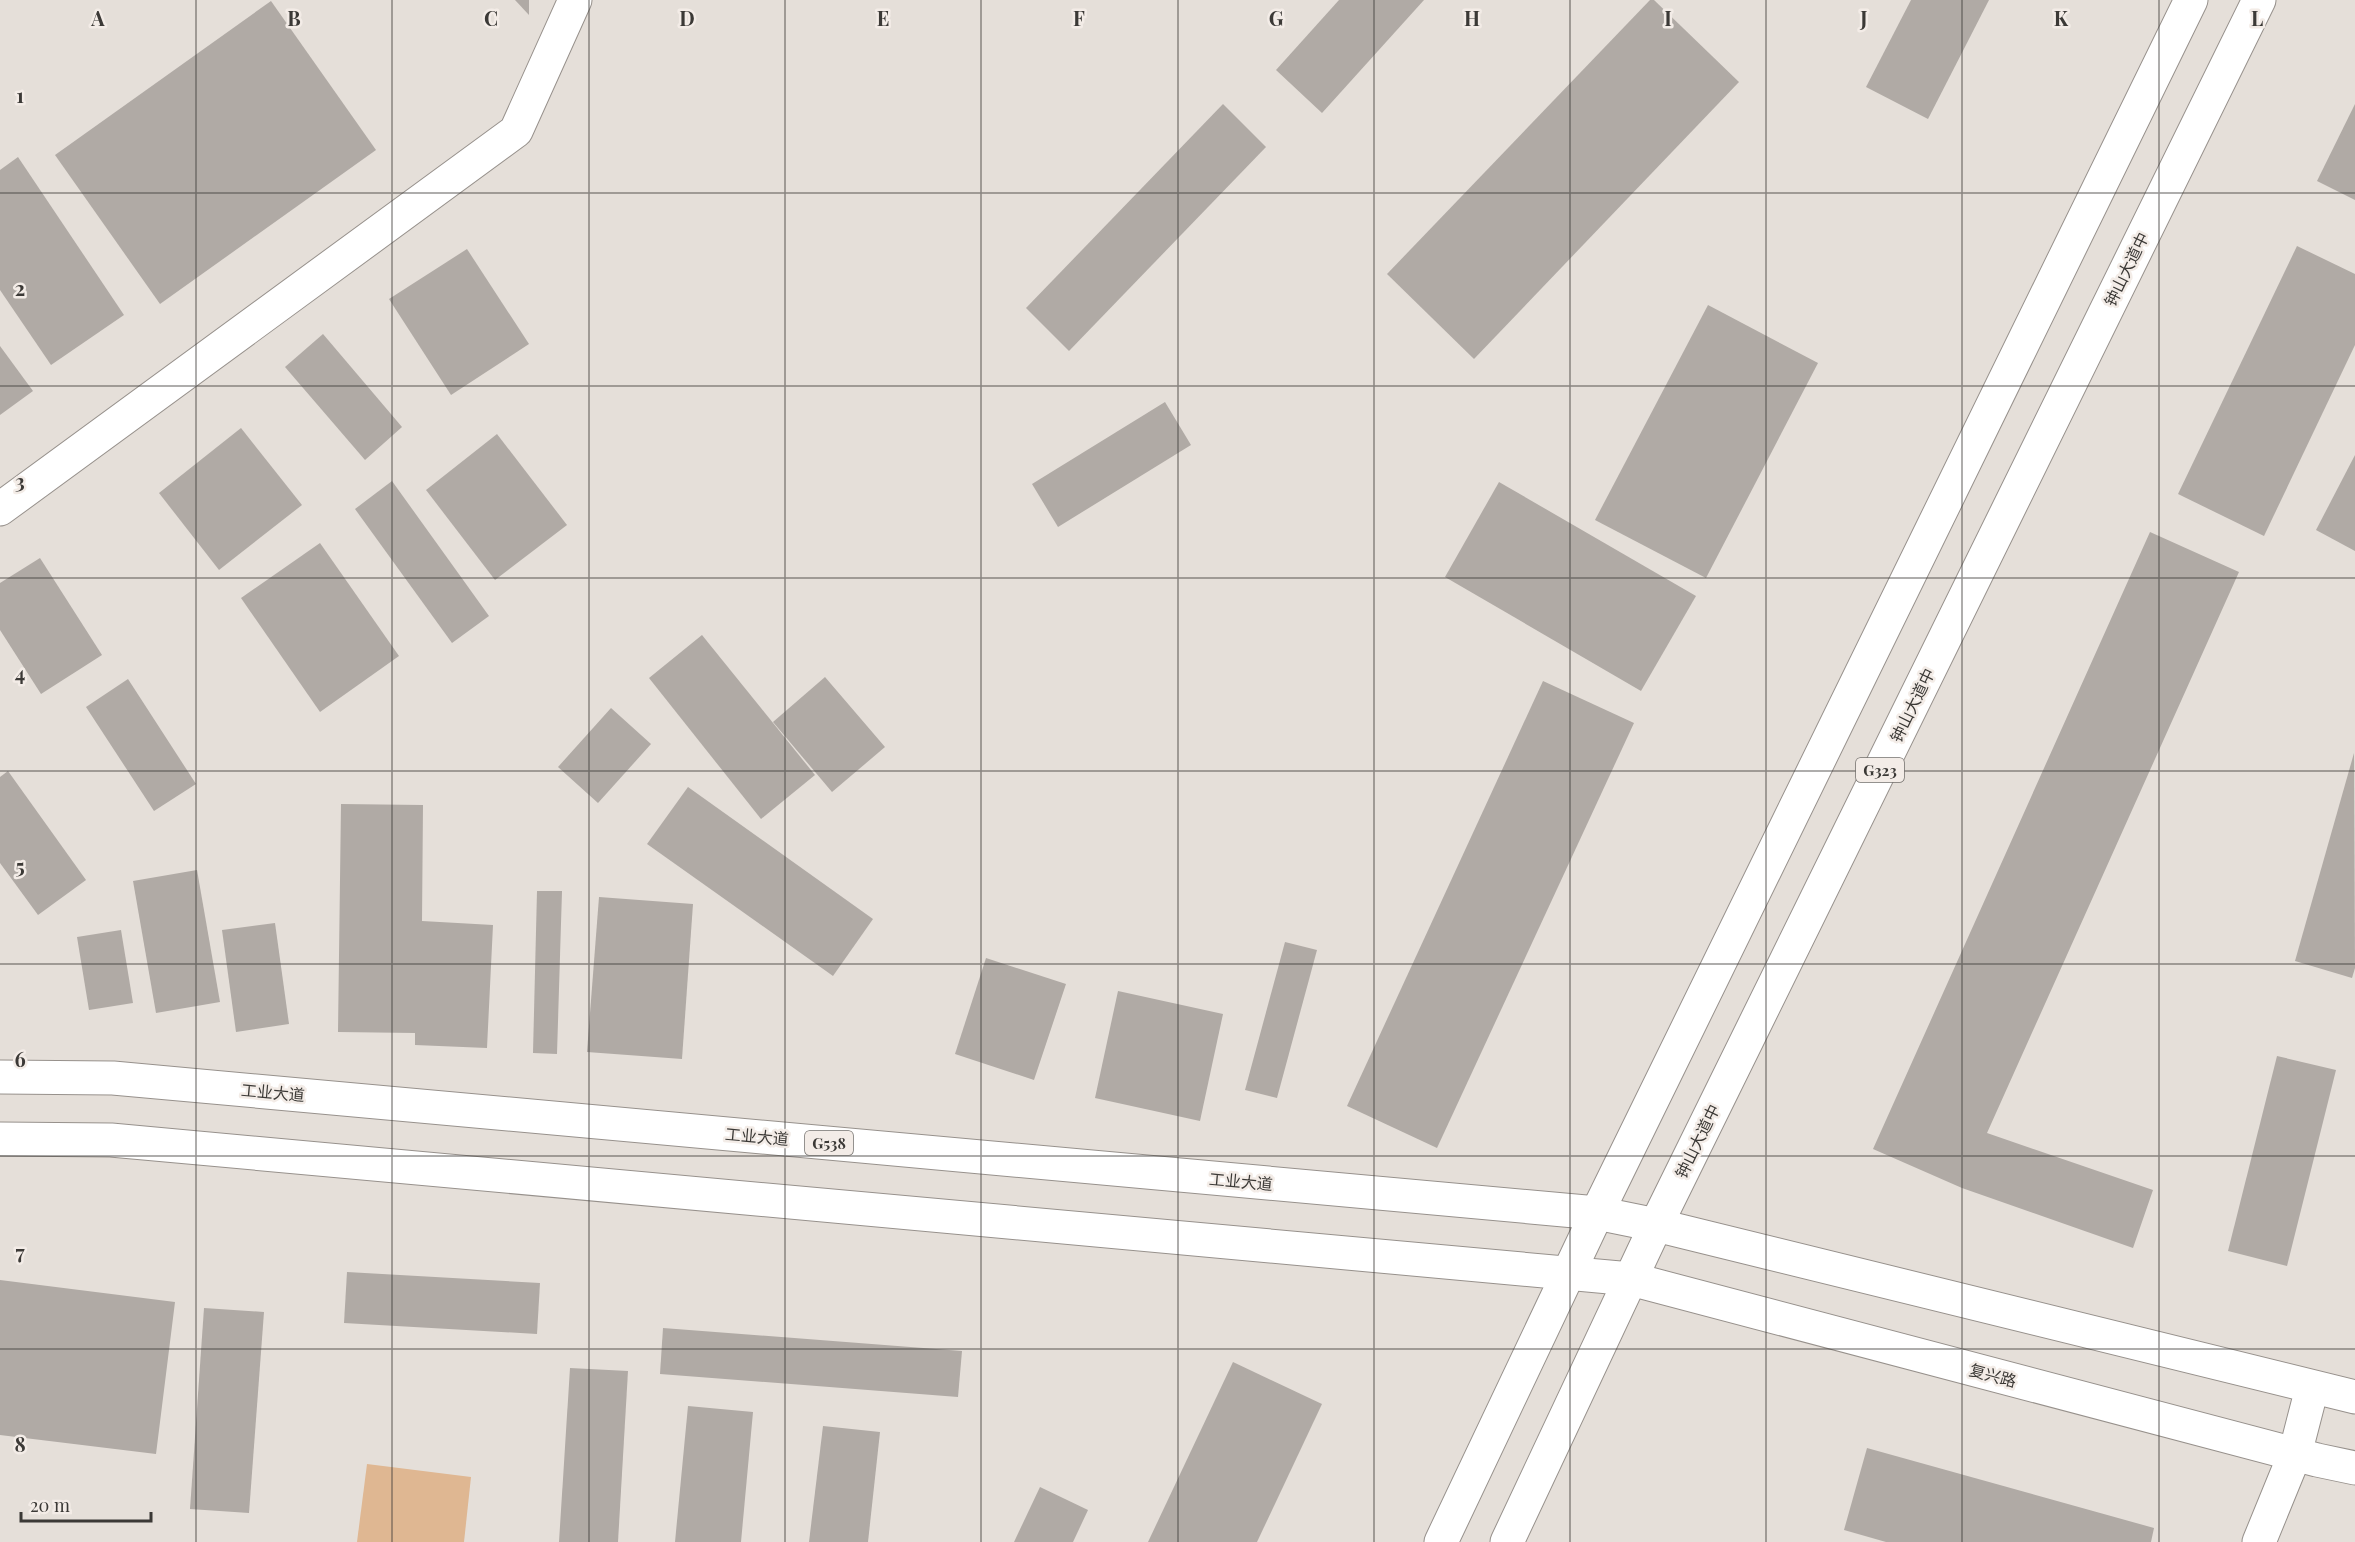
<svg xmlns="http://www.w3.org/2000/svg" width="2355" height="1542" font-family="'Playfair Display','Noto Sans SC',serif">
<rect width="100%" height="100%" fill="#e5dfd9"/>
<polygon fill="#dfb792" points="367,1464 471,1477 464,1542 357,1542"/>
<g fill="#b0aaa5">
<polygon points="515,0 529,0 529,15"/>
<polygon points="1339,0 1424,0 1322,113 1276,70"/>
<polygon points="1650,0 1654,0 1739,82 1474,359 1387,274"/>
<polygon points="1911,0 1989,0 1928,119 1866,87"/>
<polygon points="271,1 376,150 160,304 55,155"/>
<polygon points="1223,104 1266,147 1069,351 1026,308"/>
<polygon points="2355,104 2355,200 2317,181"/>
<polygon points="18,157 124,315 51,365 0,290 0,170"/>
<polygon points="2297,246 2355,274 2355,345 2264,536 2178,494"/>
<polygon points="467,249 529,344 451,395 389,299"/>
<polygon points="1708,305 1818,363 1706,578 1595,520"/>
<polygon points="323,334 402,427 365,460 285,367"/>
<polygon points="0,346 33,391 0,415"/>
<polygon points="1165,402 1191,445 1058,527 1032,484"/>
<polygon points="241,428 302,505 219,570 159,493"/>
<polygon points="497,434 567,525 495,580 426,490"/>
<polygon points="2355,455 2355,551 2316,530"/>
<polygon points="392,481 489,616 452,643 355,509"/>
<polygon points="1499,482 1696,596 1641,691 1445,577"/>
<polygon points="2150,532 2239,572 1987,1133 2153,1190 2133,1248 1962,1188 1873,1149"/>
<polygon points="320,543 399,656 320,712 241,598"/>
<polygon points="40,558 102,655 41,694 0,630 0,583"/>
<polygon points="702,635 815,775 761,819 649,678"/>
<polygon points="825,677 885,747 832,792 773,722"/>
<polygon points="128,679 196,784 154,811 86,707"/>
<polygon points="1543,681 1634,723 1437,1148 1347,1106"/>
<polygon points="611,708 651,744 598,803 558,767"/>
<polygon points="2354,753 2355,968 2352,978 2295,961"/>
<polygon points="8,771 86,880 38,915 0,863 0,777"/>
<polygon points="688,787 873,919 833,976 647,844"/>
<polygon points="341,804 423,805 422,921 493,925 487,1048 415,1045 415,1033 338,1032"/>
<polygon points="197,870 220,1002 156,1013 133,881"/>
<polygon points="537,891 562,891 557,1054 533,1053"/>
<polygon points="599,897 693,904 682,1059 587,1052"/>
<polygon points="275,923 289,1024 236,1032 222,930"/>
<polygon points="121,930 133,1003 89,1010 77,937"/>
<polygon points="1285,942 1317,950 1277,1098 1245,1090"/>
<polygon points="986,958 1066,984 1034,1080 955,1054"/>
<polygon points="1118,991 1223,1014 1200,1121 1095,1098"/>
<polygon points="2277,1056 2336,1070 2287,1266 2228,1251"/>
<polygon points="347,1272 540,1283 537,1334 344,1323"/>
<polygon points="0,1280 175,1302 156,1454 0,1435"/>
<polygon points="204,1308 264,1312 249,1513 190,1509"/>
<polygon points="663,1328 962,1351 958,1397 660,1374"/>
<polygon points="1233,1362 1322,1404 1257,1542 1148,1542"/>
<polygon points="570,1368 628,1371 618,1542 559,1542"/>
<polygon points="688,1406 753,1412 741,1542 675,1542"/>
<polygon points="823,1426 880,1432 868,1542 809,1542"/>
<polygon points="1867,1448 2154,1528 2151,1542 1886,1542 1844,1530"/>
<polygon points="1040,1487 1088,1510 1073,1542 1014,1542"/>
</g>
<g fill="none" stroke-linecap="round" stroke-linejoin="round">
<g stroke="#97918c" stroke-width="35">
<g id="minor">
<polyline points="0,509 516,131 575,0"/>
<polyline points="2259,1542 2295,1454 2312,1388"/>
</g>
</g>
<g stroke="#97918c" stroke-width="35">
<g id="major">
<polyline points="1656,1225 2355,1397"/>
<polyline points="1631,1279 2317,1460 2355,1468"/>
</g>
</g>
<g stroke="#97918c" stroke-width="35">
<g id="highway">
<polyline points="0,1077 113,1078 1597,1213 1656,1225"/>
<polyline points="0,1139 111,1140 1631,1279"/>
<polyline points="1441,1542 1597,1213 2191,0"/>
<polyline points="1507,1542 1656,1225 2259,0"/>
</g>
</g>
<use href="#minor" stroke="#fff" stroke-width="33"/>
<use href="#major" stroke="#fff" stroke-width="33"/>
<use href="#highway" stroke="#fff" stroke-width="33"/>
</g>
<path fill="none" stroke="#3b3936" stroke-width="1.5" stroke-opacity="0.55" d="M196 0V1542M392 0V1542M589 0V1542M785 0V1542M981 0V1542M1178 0V1542M1374 0V1542M1570 0V1542M1766 0V1542M1962 0V1542M2159 0V1542M0 193H2355M0 386H2355M0 578H2355M0 771H2355M0 964H2355M0 1156H2355M0 1349H2355"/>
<g text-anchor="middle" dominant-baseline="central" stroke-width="5" stroke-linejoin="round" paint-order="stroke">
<g fill="#f3ece7" stroke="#726f6b" stroke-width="1.5">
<rect x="1856" y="758" width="48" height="24" rx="4.5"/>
<rect x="805" y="1131" width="48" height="24" rx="4.5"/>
</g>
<g font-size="15" font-weight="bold" fill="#3b3936">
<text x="1880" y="770">G323</text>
<text x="829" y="1143">G538</text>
</g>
<g font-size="16" fill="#3b3936" stroke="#f3ece7">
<text transform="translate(2126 269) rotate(-64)">钟山大道中</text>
<text transform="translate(1912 705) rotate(-64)">钟山大道中</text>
<text transform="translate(273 1092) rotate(5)">工业大道</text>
<text transform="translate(757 1136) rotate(5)">工业大道</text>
<text transform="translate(1697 1141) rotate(-64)">钟山大道中</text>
<text transform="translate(1241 1181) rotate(5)">工业大道</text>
<text transform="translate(1993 1375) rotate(15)">复兴路</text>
</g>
</g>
<g font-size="20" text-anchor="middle" font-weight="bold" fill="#3b3936" stroke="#f3ece7" stroke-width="5" stroke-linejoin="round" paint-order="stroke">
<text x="98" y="26">A</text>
<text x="294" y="26">B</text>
<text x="491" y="26">C</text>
<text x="687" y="26">D</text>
<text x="883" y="26">E</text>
<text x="1079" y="26">F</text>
<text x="1276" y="26">G</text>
<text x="1472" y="26">H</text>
<text x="1668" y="26">I</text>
<text x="1864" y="26">J</text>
<text x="2061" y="26">K</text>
<text x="2257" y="26">L</text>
<text x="20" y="103">1</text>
<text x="20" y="296">2</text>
<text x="20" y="489">3</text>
<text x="20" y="681">4</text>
<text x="20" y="874">5</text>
<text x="20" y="1067">6</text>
<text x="20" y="1260">7</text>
<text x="20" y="1452">8</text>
</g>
<path d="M21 1512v9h130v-9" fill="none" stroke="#3b3936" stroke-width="3"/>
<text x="30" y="1512" font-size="18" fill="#3b3936" stroke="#f3ece7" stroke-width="4.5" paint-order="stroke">20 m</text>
</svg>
